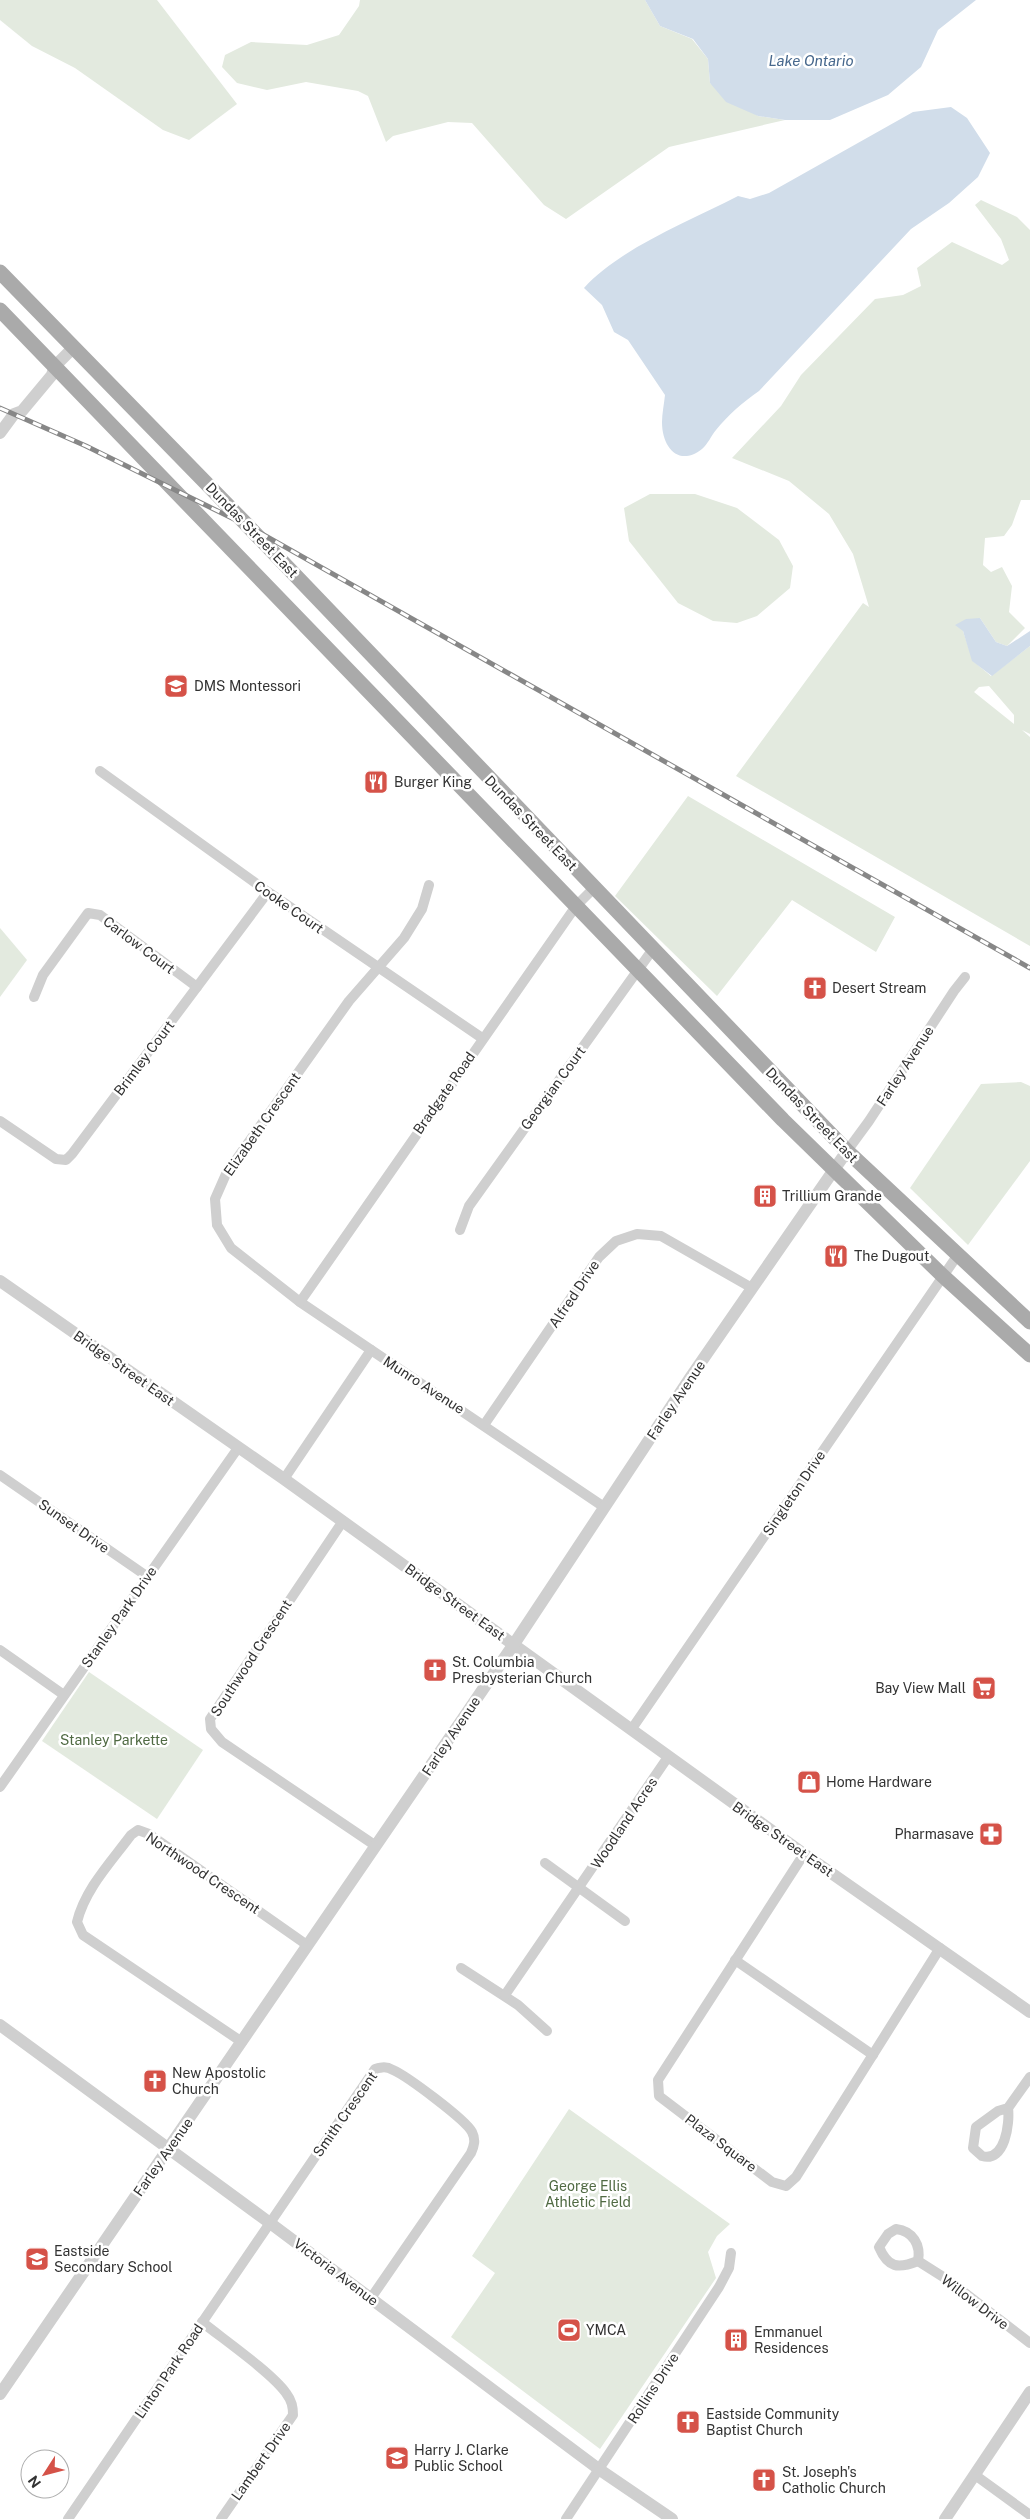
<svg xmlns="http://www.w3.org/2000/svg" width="1030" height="2519" font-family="'Public Sans',sans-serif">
<rect width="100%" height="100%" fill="#fff"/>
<g fill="#e3eadf" fill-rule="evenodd">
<polygon points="0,0 157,0 237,104 189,140 163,130 75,68 32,46 0,20"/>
<polygon points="360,0 645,0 660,26 692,39 708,59 710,83 758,116 785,120 669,147 566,219 544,205 472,123 448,122 393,136 386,142 368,96 358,91 306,82 267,90 237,83 222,67 225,55 251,42 307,45 339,35 359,6"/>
<path d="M981 200 1017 217 1030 230V500H1021L1012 525 1004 536 985 538 983 565 991 572 1002 567 1012 586 1009 612 1025 628 1007 646 996 642 980 618 963 631 973 661 991 676 1030 646V734L1022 730 1030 737V946L736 776 863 603 869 607 853 554 829 514 789 481 732 458 781 406 801 375 875 299 903 295 921 286 917 268 952 242 1002 265 1009 260 1001 239 975 205ZM989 686 1014 715V724L974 692 979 687Z"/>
<polygon points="650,494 695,494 737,508 779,540 793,566 790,588 757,616 737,623 713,621 678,603 629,541 624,508"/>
<polygon points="688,796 895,917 876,952 792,900 717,996 615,896"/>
<polygon points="0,928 27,960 0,997"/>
<polygon points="1021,1082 1030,1086 1030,1161 968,1245 910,1188 981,1084"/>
<polygon points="89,1672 203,1750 157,1819 42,1741"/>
<polygon points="569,2109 730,2224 717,2236 708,2252 716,2278 600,2449 451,2337 495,2273 472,2256"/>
</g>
<g fill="#d1ddea">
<polygon points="645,0 976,0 938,30 921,67 888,95 830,120 785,120 758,116 726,102 710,83 708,59 693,39 660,26"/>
<path d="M951 107 967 118 990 153 978 177 949 203 911 229 759 391C743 402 728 415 716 430 711 436 708 444 702 449 679 467 662 448 662 422 662 414 664 404 665 395L628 340 614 332 602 305 584 288C620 248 690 221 738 196L750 199 769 193 913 112Z"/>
<polygon points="980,618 996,642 1007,646 1030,631 1030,646 992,676 972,661 963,631 955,625 966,619"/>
</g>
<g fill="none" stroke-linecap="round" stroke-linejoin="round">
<g stroke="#cfcfcf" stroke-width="10">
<polyline points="100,771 268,892 482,1038"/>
<polyline points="429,885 422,909 404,938 349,1001 226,1174 215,1199 217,1225 231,1248 300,1302 604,1507"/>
<polyline points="34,997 43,975 88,913 100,915 197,987"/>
<polyline points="0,1121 56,1159 66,1160 72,1154 268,892"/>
<polyline points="847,1151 869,1121 954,991 965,977"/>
<polyline points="460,1230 469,1206 653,949"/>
<polyline points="300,1302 576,906 594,888"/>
<polyline points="484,1425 599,1257 616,1241 637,1234 661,1236 752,1288"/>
<polyline points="0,1475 148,1577"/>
<polyline points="284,1479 371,1350"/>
<polyline points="343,1521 210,1719 211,1729 222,1742 376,1846"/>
<polyline points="0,1650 64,1695"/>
<polyline points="631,1730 957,1256"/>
<polyline points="0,1787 238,1448"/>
<polyline points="804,1854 658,2080 659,2096 772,2182 786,2186 796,2177 940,1948"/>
<polyline points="545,1863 625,1921"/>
<polyline points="735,1960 873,2055"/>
<polyline points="461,1968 518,2005 547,2031"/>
<polyline points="505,1995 668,1757"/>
<path d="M242 2042 83 1935 77 1922C85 1889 111 1862 131 1835L138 1830 149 1834 307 1945"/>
<path d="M1008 2108C1010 2123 1005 2163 982 2156L973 2148 976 2127 998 2111 1008 2108 1030 2077"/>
<path d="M896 2229C913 2231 921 2245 918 2261 898 2269 888 2268 879 2247L888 2234Z"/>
<polyline points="918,2261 948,2280 1030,2343"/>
<path d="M202 2322C223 2339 272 2373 286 2393 292 2401 293 2407 293 2415L221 2519"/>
<polyline points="975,2475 1030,2515"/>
<path d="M68 2519 375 2069C382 2067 386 2066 393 2070 407 2076 466 2120 472 2132 476 2140 474 2146 471 2153L371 2298"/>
<polyline points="566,2519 719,2287 729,2268 731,2253"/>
</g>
<g stroke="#cfcfcf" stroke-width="12">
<polyline points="0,433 14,414 22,411 52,375 55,366 74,347"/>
<polyline points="0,1281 284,1479 804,1854 1030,2012"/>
<polyline points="0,2025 270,2223 600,2470 672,2519"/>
<polyline points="0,2394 514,1644 690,1378 847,1151"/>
<polyline points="945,2519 1030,2392"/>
</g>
<g stroke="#aaa" stroke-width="15">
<polyline points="0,272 248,526 847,1151 1030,1322"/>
<polyline points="0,310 783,1120 943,1276 1030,1355"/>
</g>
<g stroke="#878787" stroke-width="5">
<polyline id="rail" points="0,408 86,446 248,526 1030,968"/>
</g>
<use href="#rail" stroke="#fff" stroke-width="3" stroke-dasharray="9" stroke-linecap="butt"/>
</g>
<defs>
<g id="school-square" transform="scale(1.25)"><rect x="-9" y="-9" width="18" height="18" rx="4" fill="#d55248" stroke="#fff"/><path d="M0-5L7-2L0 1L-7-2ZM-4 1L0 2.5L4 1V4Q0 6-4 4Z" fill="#fff"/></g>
<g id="restaurant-square" transform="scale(1.25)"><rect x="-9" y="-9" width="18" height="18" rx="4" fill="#d55248" stroke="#fff"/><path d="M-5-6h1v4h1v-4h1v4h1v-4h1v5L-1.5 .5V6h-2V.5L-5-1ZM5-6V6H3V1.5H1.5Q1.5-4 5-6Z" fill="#fff"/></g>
<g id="church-square" transform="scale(1.25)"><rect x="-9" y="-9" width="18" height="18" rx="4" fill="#d55248" stroke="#fff"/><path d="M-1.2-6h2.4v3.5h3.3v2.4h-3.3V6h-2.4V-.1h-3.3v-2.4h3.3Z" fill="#fff"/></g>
<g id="building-square" transform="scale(1.25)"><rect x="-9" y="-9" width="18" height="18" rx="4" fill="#d55248" stroke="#fff"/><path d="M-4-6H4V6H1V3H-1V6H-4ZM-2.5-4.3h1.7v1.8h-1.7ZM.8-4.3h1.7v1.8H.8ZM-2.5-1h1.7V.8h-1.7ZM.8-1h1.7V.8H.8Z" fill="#fff"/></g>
<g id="supermarket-square" transform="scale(1.25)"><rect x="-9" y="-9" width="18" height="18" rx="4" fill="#d55248" stroke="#fff"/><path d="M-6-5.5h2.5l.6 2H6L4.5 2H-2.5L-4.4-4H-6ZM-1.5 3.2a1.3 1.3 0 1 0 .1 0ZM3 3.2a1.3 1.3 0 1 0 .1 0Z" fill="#fff"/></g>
<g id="shop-square" transform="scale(1.25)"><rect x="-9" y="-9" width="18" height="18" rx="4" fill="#d55248" stroke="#fff"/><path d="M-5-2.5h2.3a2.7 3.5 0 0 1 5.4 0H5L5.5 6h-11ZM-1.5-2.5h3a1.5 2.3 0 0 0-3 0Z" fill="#fff"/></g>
<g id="pharmacy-square" transform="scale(1.25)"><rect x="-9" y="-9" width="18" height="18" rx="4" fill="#d55248" stroke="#fff"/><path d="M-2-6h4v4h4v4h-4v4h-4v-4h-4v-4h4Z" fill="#fff"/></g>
<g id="stadium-square" transform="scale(1.25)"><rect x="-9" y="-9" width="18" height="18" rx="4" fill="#d55248" stroke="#fff"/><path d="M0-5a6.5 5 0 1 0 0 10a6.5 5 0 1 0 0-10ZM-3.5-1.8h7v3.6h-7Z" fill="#fff"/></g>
</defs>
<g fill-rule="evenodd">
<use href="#school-square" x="176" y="686"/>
<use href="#restaurant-square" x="376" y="782"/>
<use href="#church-square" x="815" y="988"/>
<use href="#building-square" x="765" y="1196"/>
<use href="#restaurant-square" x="836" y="1256"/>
<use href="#church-square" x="435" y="1670"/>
<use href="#supermarket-square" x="984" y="1688"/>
<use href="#shop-square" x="809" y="1782"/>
<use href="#pharmacy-square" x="991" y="1834"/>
<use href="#church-square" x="155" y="2081"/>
<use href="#school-square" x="37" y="2259"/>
<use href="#stadium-square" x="569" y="2330"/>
<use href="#building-square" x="736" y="2340"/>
<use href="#church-square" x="688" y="2422"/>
<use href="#school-square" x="397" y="2458"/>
<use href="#church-square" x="764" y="2480"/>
</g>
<g text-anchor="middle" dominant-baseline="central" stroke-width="5" stroke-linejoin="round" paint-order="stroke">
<g font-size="14" fill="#323232" stroke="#fff">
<text transform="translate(252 530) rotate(46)">Dundas Street East</text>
<text transform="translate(531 823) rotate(46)">Dundas Street East</text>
<text transform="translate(289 907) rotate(35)">Cooke Court</text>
<text transform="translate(139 945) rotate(37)">Carlow Court</text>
<text transform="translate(144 1058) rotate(-53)">Brimley Court</text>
<text transform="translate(905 1066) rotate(-57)">Farley Avenue</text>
<text transform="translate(553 1088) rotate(-54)">Georgian Court</text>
<text transform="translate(444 1093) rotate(-55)">Bradgate Road</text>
<text transform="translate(812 1115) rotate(46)">Dundas Street East</text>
<text transform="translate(262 1124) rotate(-55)">Elizabeth Crescent</text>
<text transform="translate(574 1294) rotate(-56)">Alfred Drive</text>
<text transform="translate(124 1368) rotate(35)">Bridge Street East</text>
<text transform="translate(424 1385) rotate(33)">Munro Avenue</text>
<text transform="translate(676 1400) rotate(-56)">Farley Avenue</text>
<text transform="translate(794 1493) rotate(-56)">Singleton Drive</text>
<text transform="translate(74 1526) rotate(35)">Sunset Drive</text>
<text transform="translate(455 1602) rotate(36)">Bridge Street East</text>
<text transform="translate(119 1617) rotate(-55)">Stanley Park Drive</text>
<text transform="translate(251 1658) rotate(-57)">Southwood Crescent</text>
<text transform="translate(451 1736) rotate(-56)">Farley Avenue</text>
<text transform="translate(624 1823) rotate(-56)">Woodland Acres</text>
<text transform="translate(783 1839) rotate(35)">Bridge Street East</text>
<text transform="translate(203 1873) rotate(34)">Northwood Crescent</text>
<text transform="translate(345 2114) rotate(-55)">Smith Crescent</text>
<text transform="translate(721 2143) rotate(37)">Plaza Square</text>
<text transform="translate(163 2157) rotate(-55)">Farley Avenue</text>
<text transform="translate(336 2272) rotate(37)">Victoria Avenue</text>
<text transform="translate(975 2302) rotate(37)">Willow Drive</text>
<text transform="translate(169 2371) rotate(-56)">Linton Park Road</text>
<text transform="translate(653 2388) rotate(-57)">Rollins Drive</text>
<text transform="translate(261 2461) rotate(-55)">Lambert Drive</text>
</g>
<g font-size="14" fill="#323232" stroke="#fff" text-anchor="start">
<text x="194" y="686">DMS Montessori</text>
<text x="394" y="782">Burger King</text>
<text x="832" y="988">Desert Stream</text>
<text x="782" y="1196">Trillium Grande</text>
<text x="854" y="1256">The Dugout</text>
<text x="452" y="1662">St. Columbia<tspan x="452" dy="16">Presbysterian Church</tspan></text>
<text x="966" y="1688" text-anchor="end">Bay View Mall</text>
<text x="826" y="1782">Home Hardware</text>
<text x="974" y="1834" text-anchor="end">Pharmasave</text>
<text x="172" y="2073">New Apostolic<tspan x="172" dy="16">Church</tspan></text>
<text x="54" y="2251">Eastside<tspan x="54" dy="16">Secondary School</tspan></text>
<text x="586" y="2330">YMCA</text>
<text x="754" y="2332">Emmanuel<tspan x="754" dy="16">Residences</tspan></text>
<text x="706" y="2414">Eastside Community<tspan x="706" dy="16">Baptist Church</tspan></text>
<text x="414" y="2450">Harry J. Clarke<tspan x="414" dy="16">Public School</tspan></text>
<text x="782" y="2472">St. Joseph's<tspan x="782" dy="16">Catholic Church</tspan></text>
</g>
<g font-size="14" fill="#506a43" stroke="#fff">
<text x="114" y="1740">Stanley Parkette</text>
<text x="588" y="2186">George Ellis<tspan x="588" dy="16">Athletic Field</tspan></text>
</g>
<g font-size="15" font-style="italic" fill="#47688d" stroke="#fff">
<text x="811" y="60">Lake Ontario</text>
</g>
</g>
<g transform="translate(45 2474) rotate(234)"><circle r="24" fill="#ffffff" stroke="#adadad"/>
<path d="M0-4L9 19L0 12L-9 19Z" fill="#d55248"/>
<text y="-8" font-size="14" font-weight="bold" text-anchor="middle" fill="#323232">N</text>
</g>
</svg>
